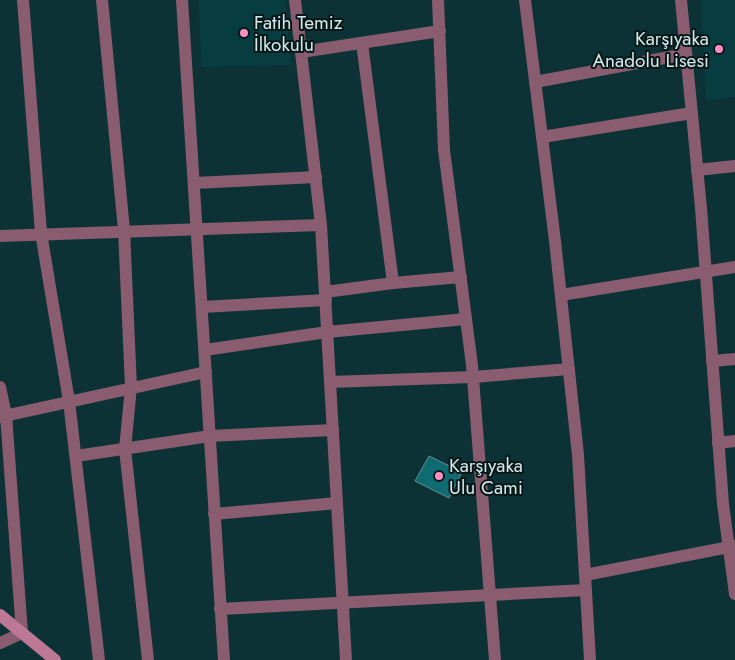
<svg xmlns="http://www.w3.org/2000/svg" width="735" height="660" font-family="Jost,sans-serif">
<rect width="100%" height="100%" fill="#0c3235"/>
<g fill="#073d40">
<polygon points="199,0 285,0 291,65 201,67"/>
<polygon points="701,0 735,0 735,97 706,101"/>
</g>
<polygon fill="#0e6b71" stroke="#678d90" points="429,456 462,472 449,498 415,481"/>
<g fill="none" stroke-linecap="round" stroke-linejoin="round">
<g stroke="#895d6f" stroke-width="12">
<polyline points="23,0 41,233 69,401 99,660"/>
<polyline points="102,0 124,230 131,387 125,449 148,660"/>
<polyline points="182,0 224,660"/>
<polyline points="295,0 321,225 346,660"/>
<polyline points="438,0 444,150 472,365 495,660"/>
<polyline points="525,0 555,241 578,455 590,660"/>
<polyline points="681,0 701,208 723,504 735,594"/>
<polyline points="362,43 393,283"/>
<polyline points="301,52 440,31"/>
<polyline points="535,82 686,54"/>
<polyline points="542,137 692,113"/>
<polyline points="697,170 735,166"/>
<polyline points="194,183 316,177"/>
<polyline points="0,236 321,225"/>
<polyline points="325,292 393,283 461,277"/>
<polyline points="561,295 735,267"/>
<polyline points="202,307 326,300"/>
<polyline points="205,350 327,332 466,319"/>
<polyline points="712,361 735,359"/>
<polyline points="330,382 473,377 569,369"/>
<polyline points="0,387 6,415 22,633 0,643"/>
<polyline points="0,417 206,372"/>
<polyline points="718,443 735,441"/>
<polyline points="76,456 210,436 333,430"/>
<polyline points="214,514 337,503"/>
<polyline points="585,575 735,546"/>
<polyline points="220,609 586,590"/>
</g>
<polyline stroke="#bd7895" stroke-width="12" points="0,615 55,660"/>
</g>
<g fill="#fd8ec0" stroke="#081718" stroke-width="2">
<circle cx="244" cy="33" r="5"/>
<circle cx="719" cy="49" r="5"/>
<circle cx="439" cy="476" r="5"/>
</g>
<g text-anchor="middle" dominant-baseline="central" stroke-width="4" stroke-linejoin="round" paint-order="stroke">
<g font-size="19" fill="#d5e9ea" stroke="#081718" text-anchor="start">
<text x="254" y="22">Fatih Temiz<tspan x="254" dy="22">İlkokulu</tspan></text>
<text x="709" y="38" text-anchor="end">Karşıyaka<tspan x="709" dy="22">Anadolu Lisesi</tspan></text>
<text x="449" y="465">Karşıyaka<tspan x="449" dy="22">Ulu Cami</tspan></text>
</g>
</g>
</svg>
